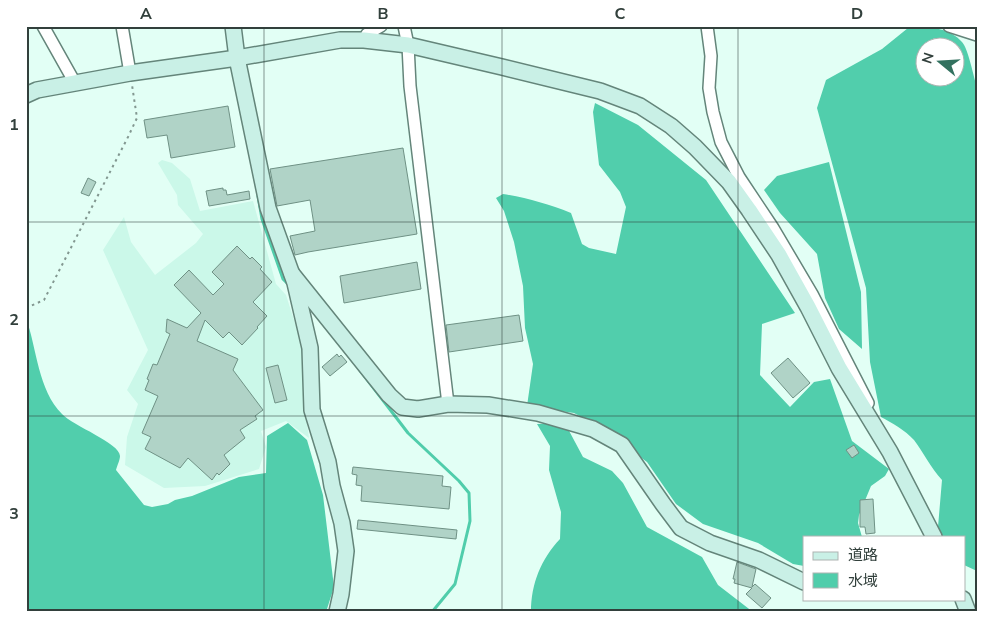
<svg xmlns="http://www.w3.org/2000/svg" width="1003" height="638" font-family="'Nunito Sans','Noto Sans JP',sans-serif">
<rect width="100%" height="100%" fill="#e2fff5"/>
<polygon fill="#cbf8e9" points="162,160 172,163 190,179 200,211 253,201 276,284 286,295 303,348 304,401 309,438 286,421 261,431 266,447 259,469 205,486 164,488 125,465 127,437 138,404 127,390 148,350 103,250 124,217 131,242 155,275 196,243 203,234 178,205 177,195 158,163"/>
<g fill="#51ceac" fill-rule="evenodd">
<path d="M914 26C930 26 951 29 962 42 968 48 974 78 977 88V571L964 565V537H941L938 527 942 480C930 467 924 453 914 440 905 430 892 423 881 417L870 362 866 288 817 108 826 80 882 49 908 28ZM926 48H956V78H926Z"/>
<path d="M595 103 638 125 706 180 795 313 762 324 760 375 790 407 814 382 830 379 852 441 889 469 885 476 871 486 859 515 858 523 862 537H804V566L793 564 758 543 703 524 676 504 647 462 595 424 574 413 527 406 533 364 525 328 523 286 514 242 504 211 496 198 503 194C527 198 548 204 571 213L582 244 589 248 616 254 626 207 620 192 599 165 593 112Z"/>
<path d="M26 318C37 349 38 390 62 414 73 426 120 443 120 456 120 460 117 466 116 470L144 505 152 507 168 504 175 500 192 496 239 477 266 473 267 436 288 423 307 440 323 495 334 587 326 612H26Z"/>
<path d="M560 423 567 427 583 457 612 471 623 483 647 527 702 557 718 585 753 612H531C531 584 541 559 560 539L561 512 549 470 550 446 537 424Z"/>
</g>
<polygon fill="#50cdab" points="829,162 861,292 862,349 839,329 825,298 817,254 780,213 764,190 777,176"/>
<g fill="none" stroke-linecap="round" stroke-linejoin="round">
<g stroke="#50cdab" stroke-width="3">
<polyline points="258,196 262,219 283,279 290,286"/>
<polyline points="359,369 408,433 459,481 469,493 470,521 455,584 432,612"/>
</g>
</g>
<g fill="#b0d3c7" stroke="#6f9185">
<polygon points="228,106 235,147 171,158 167,135 147,138 144,120"/>
<polygon points="403,148 417,234 308,252 295,255 290,236 315,231 310,200 277,206 270,169"/>
<polygon points="88,178 96,182 89,196 81,193"/>
<polygon points="223,188 223,190 226,190 227,195 249,191 250,199 209,206 206,191"/>
<polygon points="237,246 250,259 252,257 262,267 260,269 272,282 253,302 267,316 257,327 258,328 242,345 229,332 223,338 205,320 197,341 238,359 233,370 263,410 255,416 257,419 240,430 245,438 224,455 230,464 219,475 217,473 212,480 188,458 180,468 145,449 151,437 142,433 158,396 145,390 149,380 147,379 153,364 157,365 170,334 166,332 167,319 187,328 201,313 174,285 189,270 213,295 224,284 212,272"/>
<polygon points="417,262 421,289 344,303 340,276"/>
<polygon points="519,315 523,341 449,352 446,325"/>
<polygon points="337,354 339,357 341,355 347,362 330,376 322,367"/>
<polygon points="788,358 810,383 793,398 771,373"/>
<polygon points="278,365 287,400 275,403 266,368"/>
<polygon points="854,445 859,453 852,458 846,450"/>
<polygon points="353,467 443,476 442,486 451,487 449,509 361,501 362,486 356,485 357,475 352,474"/>
<polygon points="873,499 875,533 866,534 865,527 860,527 860,500"/>
<polygon points="358,520 457,530 456,539 357,529"/>
<polygon points="737,562 756,569 752,587 755,584 771,598 762,608 746,594 752,588 734,583 735,579 733,579"/>
</g>
<g fill="none" stroke-linecap="round" stroke-linejoin="round">
<g stroke="#64857a" stroke-width="14">
<g id="street">
<polyline points="43,26 75,83"/>
<polyline points="122,26 130,73"/>
<polyline points="404,26 408,45 410,86 448,404"/>
<polyline points="707,26 711,56 709,88 713,112 721,142 739,177 773,228 812,294 868,403"/>
<polyline points="949,26 977,35"/>
<polyline points="364,40 367,34 381,26"/>
</g>
</g>
<g stroke="#64857a" stroke-width="18">
<g id="secondary">
<polyline points="233,26 237,58 268,208 295,283 310,348 312,410 328,462 332,486 342,523 346,551 341,594 337,612"/>
<polyline points="26,95 37,90 130,73 237,58 340,40 364,40 408,45 502,67 600,91 640,106 671,126 695,147 729,182 749,210 779,255 808,307 839,368 890,452 934,537"/>
<polyline points="292,274 389,395 402,407 418,409 448,404 488,405 538,413 593,429 622,445 663,504 681,528 710,543 759,560 804,582"/>
<polyline points="963,599 968,612"/>
</g>
</g>
<polyline stroke="#829790" stroke-width="2" stroke-dasharray="2.5 4" stroke-linecap="butt" points="26,308 44,300 128,137 137,118 132,85"/>
<use href="#street" stroke="#fff" stroke-width="11"/>
<use href="#secondary" stroke="#c9f0e6" stroke-width="15"/>
</g>
<path fill="none" stroke="#32403c" stroke-width="1" stroke-opacity="0.55" d="M264 26V612M502 26V612M738 26V612M26 222H977M26 416H977"/>
<rect width="1003" height="638" fill="none" stroke="#ffffff" stroke-width="55"/>
<rect x="803" y="536" width="162" height="65" fill="#ffffff" stroke="#adb3b1"/>
<rect x="813" y="552" width="25" height="8" fill="#c9f0e6" stroke="#adb3b1"/>
<text x="848" y="560" font-size="15" fill="#32403c">道路</text>
<rect x="813" y="573" width="25" height="15" fill="#50cdab" stroke="#adb3b1"/>
<text x="848" y="586" font-size="15" fill="#32403c">水域</text>
<g transform="translate(940 62) rotate(288)"><circle r="24" fill="#ffffff" stroke="#adb3b1"/>
<path d="M0-4L9 19L0 12L-9 19Z" fill="#32715f"/>
<text y="-8" font-size="14" font-weight="bold" text-anchor="middle" fill="#32403c">N</text>
</g>
<rect x="28" y="28" width="948" height="582" fill="none" stroke="#32403c" stroke-width="2"/>
<g font-size="16" text-anchor="middle" font-weight="bold" fill="#32403c">
<text x="146" y="19">A</text>
<text x="383" y="19">B</text>
<text x="620" y="19">C</text>
<text x="857" y="19">D</text>
<text x="14" y="130">1</text>
<text x="14" y="325">2</text>
<text x="14" y="519">3</text>
</g>
</svg>
